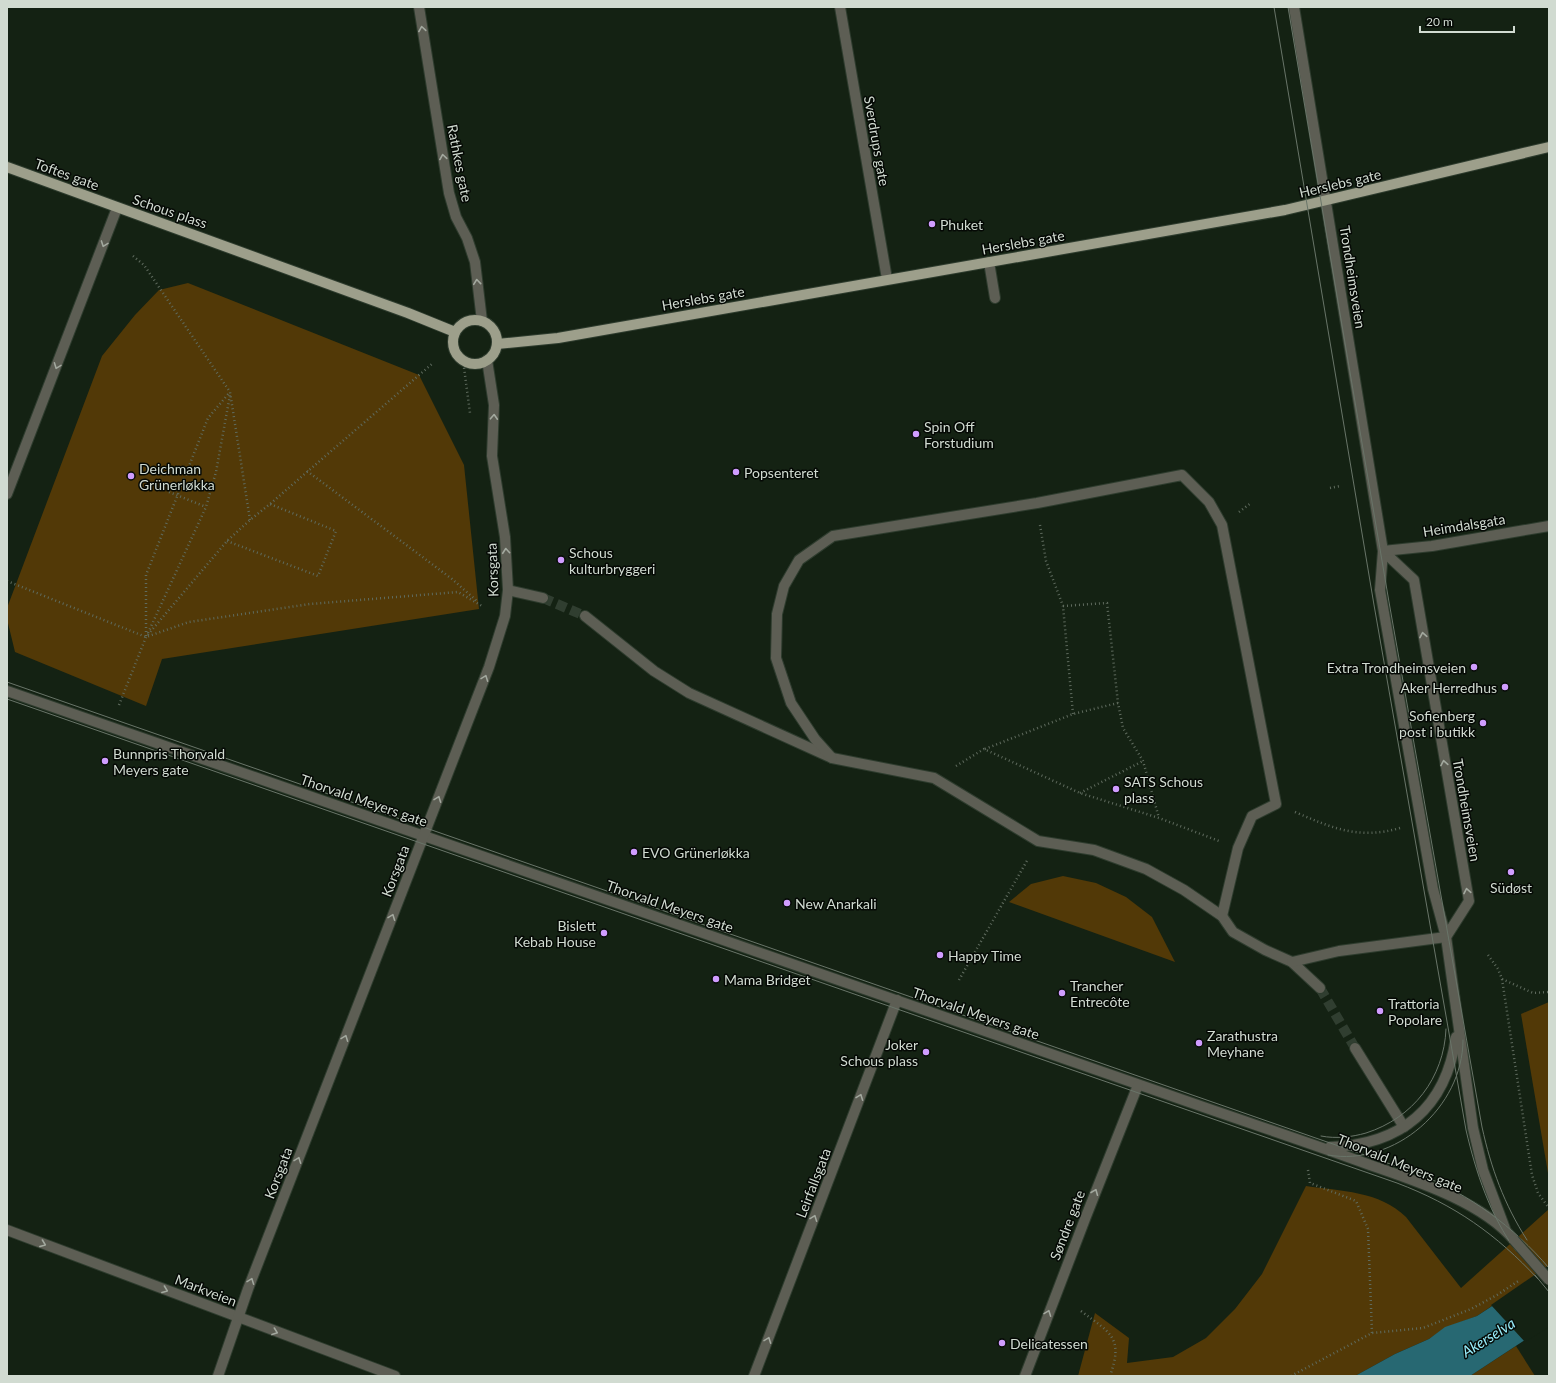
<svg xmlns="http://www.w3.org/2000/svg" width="1556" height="1383" font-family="Lato,sans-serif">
<rect width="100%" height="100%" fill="#142213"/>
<g fill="#523907">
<polygon points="188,283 419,375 464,465 479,609 162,659 146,706 15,652 7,619 7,608 102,356 135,315 159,290"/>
<polygon points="1063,876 1096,883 1126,897 1152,917 1175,962 1009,902 1031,884"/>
<polygon points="1549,1002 1549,1179 1521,1014"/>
<path d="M1306 1186C1340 1191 1380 1191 1406 1217L1461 1288 1549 1209V1267L1477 1316 1445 1328 1429 1339 1395 1354 1355 1376H1078L1095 1313 1129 1338 1127 1363 1173 1357 1206 1338 1235 1309 1262 1274Z"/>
<polygon points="1516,1346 1535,1376 1470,1376"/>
</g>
<polygon fill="#276872" points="1518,1289 1549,1324 1470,1376 1355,1376 1395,1354 1429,1339 1445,1327 1477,1316"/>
<polygon fill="#142213" points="1549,1265 1549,1327 1525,1342 1491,1305"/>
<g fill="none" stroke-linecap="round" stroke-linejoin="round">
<g stroke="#303e30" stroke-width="10" stroke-dasharray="10 5" stroke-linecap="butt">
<polyline points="543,598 585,616"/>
<polyline points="1320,988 1355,1048"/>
</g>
<g stroke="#2e3c2e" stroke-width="12">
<g id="minor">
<polyline points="419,7 449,193 456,217 467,238 475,262 482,321"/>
<polyline points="840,7 887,279"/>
<polyline points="1294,7 1383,551 1380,590 1433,889 1446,937 1473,1128 1483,1170 1506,1231"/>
<polyline points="989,262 995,298"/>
<polyline points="7,494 117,208"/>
<polyline points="1383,551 1414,580 1469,901 1446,937"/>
<polyline points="1383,551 1432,546 1549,526"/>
<polyline points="508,590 543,598"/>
<polyline points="585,616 654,671 689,693 832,758 934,778 1038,841 1094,850 1146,869 1184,890 1222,916 1233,932 1265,950 1292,962 1320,988"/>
<path d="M7 691 1189 1102C1249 1123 1310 1143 1370 1165 1416 1181 1482 1202 1514 1240"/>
<polyline points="832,758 815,739 791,703 776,658 777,614 784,586 799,560 833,536 1037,503 1182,475 1209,502 1222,525 1276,804 1252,816 1238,848 1222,916"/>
<polyline points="1292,962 1339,951 1446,937"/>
<polyline points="1355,1048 1404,1127"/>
<path d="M1330 1147C1401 1145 1446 1108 1456 1037"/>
<polyline points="7,1230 395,1376"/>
<polyline points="218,1376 248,1289 489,667 505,616 508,590 505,537 492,456 494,405 487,360"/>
<polyline points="754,1376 897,1000"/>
<polyline points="1025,1376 1085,1219 1138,1085"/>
</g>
</g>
<g stroke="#2e3c2e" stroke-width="12">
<g id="major">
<polyline points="7,167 408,313 455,332"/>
<circle cx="475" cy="342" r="22"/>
<polyline points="497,344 558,338 1285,210 1549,147"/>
</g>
</g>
<g stroke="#5f6b5e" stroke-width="2.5" stroke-dasharray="1 3" stroke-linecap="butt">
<polyline points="133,256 144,265 230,392 250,520"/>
<polyline points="463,360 470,413"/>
<polyline points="307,471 452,579 478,602"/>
<polyline points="1330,488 1340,486"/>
<polyline points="169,492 206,507"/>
<polyline points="1239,512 1251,503"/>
<polyline points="1040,525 1046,561 1063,606 1073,714"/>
<polyline points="227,541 318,576 336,531 270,504"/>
<polyline points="7,581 146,637 189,622 310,604 458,592 482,606"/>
<polyline points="1063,606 1107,603 1118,703 1123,728 1143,761 1159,818"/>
<polyline points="148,633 206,507 216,472 230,395"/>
<polyline points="146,636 146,575 208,418 230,392"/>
<polyline points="119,705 146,637 227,541 250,520 270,504 433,363"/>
<polyline points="985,749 1073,714 1118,703"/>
<polyline points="956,766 984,749 1080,793 1159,818 1219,841"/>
<polyline points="1080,793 1143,761"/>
<path d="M1295 812C1332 828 1359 840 1400 828"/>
<polyline points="1488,955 1498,969 1502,979 1533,993 1549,992"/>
<polyline points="1502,979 1532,1175 1538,1193 1549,1208"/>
<polyline points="959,980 1028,859"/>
<polyline points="1308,1170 1310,1183 1356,1201 1368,1229 1372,1333"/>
<path d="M1081 1311C1110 1333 1124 1337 1110 1376"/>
<polyline points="1291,1376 1372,1333 1423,1328 1471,1309 1497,1295 1520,1280"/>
</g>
<use href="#minor" stroke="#5d5e54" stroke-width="10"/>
<use href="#major" stroke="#9d9f8b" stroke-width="10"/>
<g stroke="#697569" stroke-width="1">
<path d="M1274 7 1374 605 1466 1130C1476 1173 1490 1215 1516 1251"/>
<path d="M1288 7 1389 602 1482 1127C1491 1168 1504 1204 1527 1240"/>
<path d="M7 682 1419 1174C1470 1195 1513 1226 1549 1268"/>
<path d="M7 699 1397 1183C1455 1205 1496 1234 1538 1279"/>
<path d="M1321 1136C1336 1139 1352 1137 1366 1133 1413 1118 1444 1078 1446 1029"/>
<path d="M1328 1155C1395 1167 1463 1107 1463 1040"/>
<polyline points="1535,1275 1549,1292"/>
</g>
<g stroke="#2e3c2e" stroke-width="12" stroke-linecap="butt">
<polyline id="minor-bridge" points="1514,1240 1549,1280"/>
</g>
<use href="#minor-bridge" stroke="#5d5e54" stroke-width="10"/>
</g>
<defs><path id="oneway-chevron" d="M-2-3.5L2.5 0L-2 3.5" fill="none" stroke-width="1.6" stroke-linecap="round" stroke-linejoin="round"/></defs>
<g stroke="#a3a99f">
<use href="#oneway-chevron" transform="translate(422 29) rotate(-99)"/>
<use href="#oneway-chevron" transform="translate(443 157) rotate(-99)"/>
<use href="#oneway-chevron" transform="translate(104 244) rotate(110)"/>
<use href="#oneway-chevron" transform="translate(477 282) rotate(-96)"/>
<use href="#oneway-chevron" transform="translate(57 366) rotate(111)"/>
<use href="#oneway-chevron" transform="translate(494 417) rotate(-87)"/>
<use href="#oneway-chevron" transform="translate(506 551) rotate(-95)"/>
<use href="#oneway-chevron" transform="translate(1423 635) rotate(-100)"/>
<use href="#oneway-chevron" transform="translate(485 678) rotate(-69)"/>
<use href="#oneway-chevron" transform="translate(1444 763) rotate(-100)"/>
<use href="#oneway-chevron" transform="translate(438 799) rotate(-69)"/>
<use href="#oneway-chevron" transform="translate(1467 891) rotate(-101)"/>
<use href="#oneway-chevron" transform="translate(392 917) rotate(-69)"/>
<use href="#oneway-chevron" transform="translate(345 1038) rotate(-69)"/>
<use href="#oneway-chevron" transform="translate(860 1097) rotate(-69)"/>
<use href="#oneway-chevron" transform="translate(298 1160) rotate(-69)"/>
<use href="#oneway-chevron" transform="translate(1095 1192) rotate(-68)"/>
<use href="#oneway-chevron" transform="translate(814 1218) rotate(-69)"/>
<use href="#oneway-chevron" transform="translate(43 1244) rotate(21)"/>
<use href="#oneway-chevron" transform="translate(251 1281) rotate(-69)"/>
<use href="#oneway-chevron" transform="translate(165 1290) rotate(21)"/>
<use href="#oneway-chevron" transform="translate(1048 1313) rotate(-69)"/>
<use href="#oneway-chevron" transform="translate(275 1332) rotate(20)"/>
<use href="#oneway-chevron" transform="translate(768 1340) rotate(-69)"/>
</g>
<g fill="#d09dff" stroke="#050905" stroke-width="1.5">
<circle cx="932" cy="224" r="4"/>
<circle cx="916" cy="434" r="4"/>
<circle cx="736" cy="472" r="4"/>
<circle cx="131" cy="476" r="4"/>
<circle cx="561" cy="560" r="4"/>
<circle cx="1474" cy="667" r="4"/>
<circle cx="1505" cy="687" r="4"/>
<circle cx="1483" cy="723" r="4"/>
<circle cx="105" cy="761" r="4"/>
<circle cx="1116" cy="789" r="4"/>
<circle cx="634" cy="852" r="4"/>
<circle cx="1511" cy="872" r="4"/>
<circle cx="787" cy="903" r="4"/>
<circle cx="604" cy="933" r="4"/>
<circle cx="940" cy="955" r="4"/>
<circle cx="716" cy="979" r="4"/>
<circle cx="1062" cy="993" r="4"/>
<circle cx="1380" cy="1011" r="4"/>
<circle cx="1199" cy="1043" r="4"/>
<circle cx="926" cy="1052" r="4"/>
<circle cx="1002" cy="1343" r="4"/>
</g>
<g text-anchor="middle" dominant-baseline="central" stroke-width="3" stroke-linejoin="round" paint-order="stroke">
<g font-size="14" fill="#d1dbd1" stroke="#050905">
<text transform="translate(877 141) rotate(80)">Sverdrups gate</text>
<text transform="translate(460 163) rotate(79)">Rathkes gate</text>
<text transform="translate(67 174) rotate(20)">Toftes gate</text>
<text transform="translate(1340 183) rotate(-13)">Herslebs gate</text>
<text transform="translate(170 211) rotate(19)">Schous plass</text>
<text transform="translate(1023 242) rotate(-10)">Herslebs gate</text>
<text transform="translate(1353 277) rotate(81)">Trondheimsveien</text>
<text transform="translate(703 298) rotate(-10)">Herslebs gate</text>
<text transform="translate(1464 525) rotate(-9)">Heimdalsgata</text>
<text transform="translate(492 570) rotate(-92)">Korsgata</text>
<text transform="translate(364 800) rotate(19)">Thorvald Meyers gate</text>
<text transform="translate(1467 810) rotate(80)">Trondheimsveien</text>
<text transform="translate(395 871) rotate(-69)">Korsgata</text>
<text transform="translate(670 906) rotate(19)">Thorvald Meyers gate</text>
<text transform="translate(976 1013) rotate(19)">Thorvald Meyers gate</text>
<text transform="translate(1400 1163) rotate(22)">Thorvald Meyers gate</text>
<text transform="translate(278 1173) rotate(-69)">Korsgata</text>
<text transform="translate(813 1183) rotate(-69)">Leirfallsgata</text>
<text transform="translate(1067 1225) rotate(-69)">Søndre gate</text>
<text transform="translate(206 1290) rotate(21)">Markveien</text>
</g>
<g font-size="14" fill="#d1dbd1" stroke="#050905" text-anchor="start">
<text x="940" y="224">Phuket</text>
<text x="924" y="426">Spin Off<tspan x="924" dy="16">Forstudium</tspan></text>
<text x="139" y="468">Deichman<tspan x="139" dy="16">Grünerløkka</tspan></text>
<text x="744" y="472">Popsenteret</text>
<text x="569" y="552">Schous<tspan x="569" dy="16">kulturbryggeri</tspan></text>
<text x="1466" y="667" text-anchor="end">Extra Trondheimsveien</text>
<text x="1497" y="687" text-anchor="end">Aker Herredhus</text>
<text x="1475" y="715" text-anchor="end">Sofienberg<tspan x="1475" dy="16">post i butikk</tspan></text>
<text x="113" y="753">Bunnpris Thorvald<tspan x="113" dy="16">Meyers gate</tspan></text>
<text x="1124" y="781">SATS Schous<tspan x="1124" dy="16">plass</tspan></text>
<text x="642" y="852">EVO Grünerløkka</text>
<text x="1511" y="887" text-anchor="middle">Südøst</text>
<text x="795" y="903">New Anarkali</text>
<text x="596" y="925" text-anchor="end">Bislett<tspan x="596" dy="16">Kebab House</tspan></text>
<text x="948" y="955">Happy Time</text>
<text x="724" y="979">Mama Bridget</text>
<text x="1070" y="985">Trancher<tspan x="1070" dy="16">Entrecôte</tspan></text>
<text x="1388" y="1003">Trattoria<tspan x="1388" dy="16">Popolare</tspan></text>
<text x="1207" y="1035">Zarathustra<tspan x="1207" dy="16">Meyhane</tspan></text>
<text x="918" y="1044" text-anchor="end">Joker<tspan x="918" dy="16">Schous plass</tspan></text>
<text x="1010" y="1343">Delicatessen</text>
</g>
<g font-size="15" font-style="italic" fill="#97ecfa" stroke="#050905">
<text transform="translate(1488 1337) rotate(-32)">Akerselva</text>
</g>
</g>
<rect width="1556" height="1383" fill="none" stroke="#d1dbd1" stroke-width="16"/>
<path d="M1420 26v6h94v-6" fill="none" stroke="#d1dbd1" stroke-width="2"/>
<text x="1426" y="26" font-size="12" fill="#d1dbd1" stroke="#050905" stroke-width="3" paint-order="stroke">20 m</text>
</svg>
